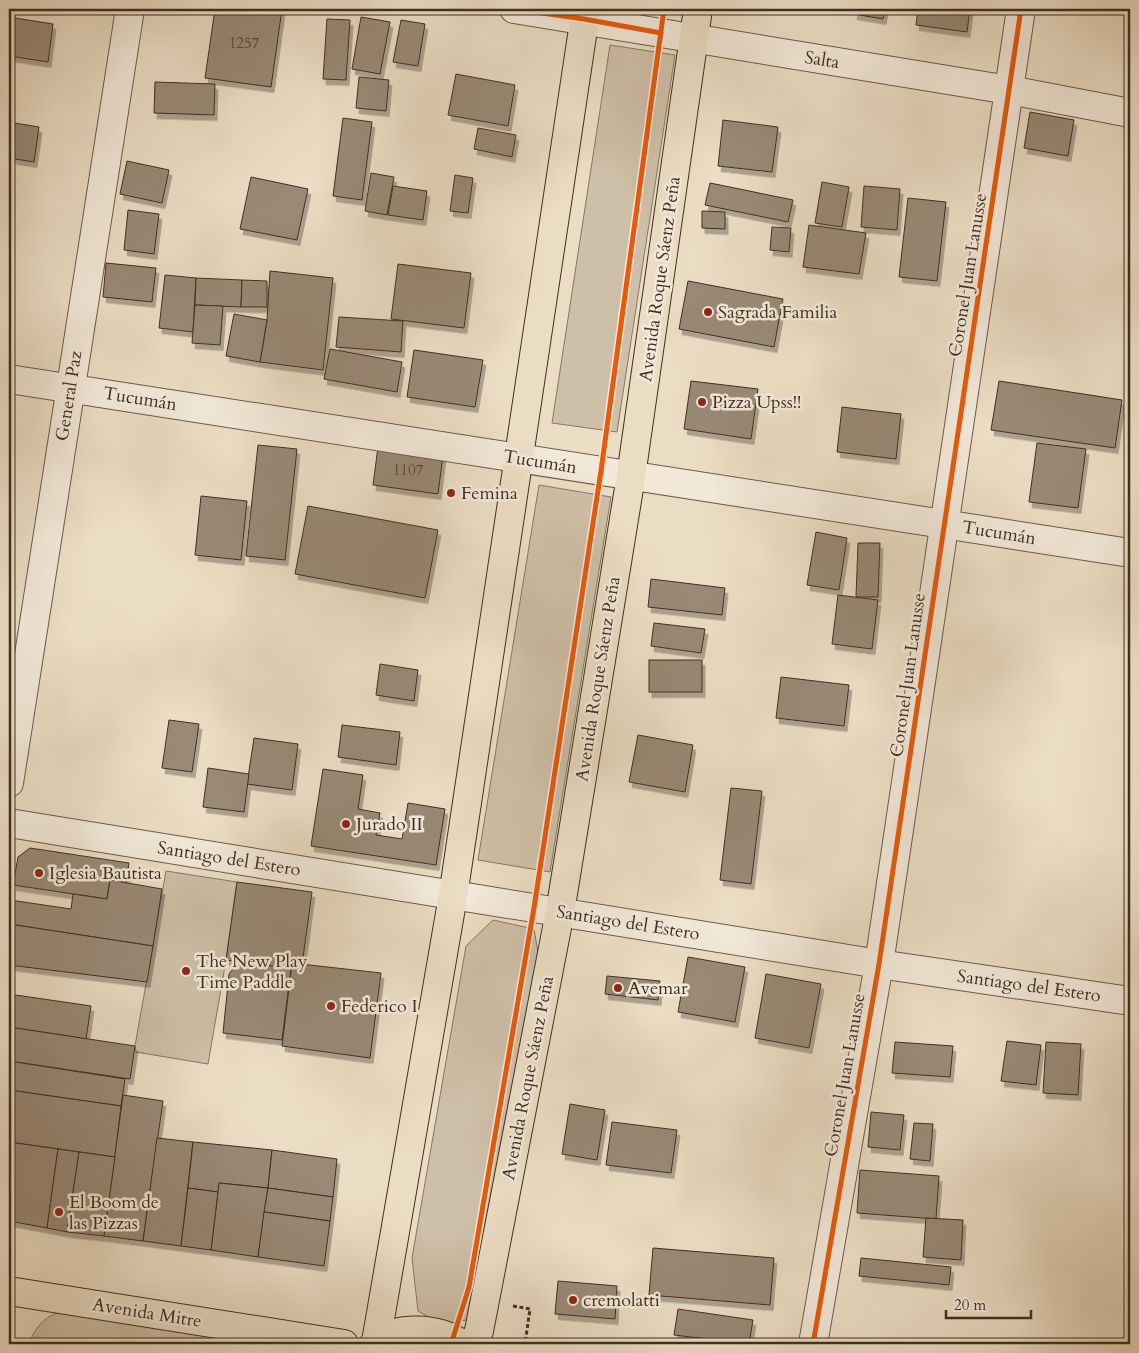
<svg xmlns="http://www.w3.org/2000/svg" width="1139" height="1353" font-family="Cardo,serif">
<defs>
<filter id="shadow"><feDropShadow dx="3" dy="5.5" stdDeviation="0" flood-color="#0004"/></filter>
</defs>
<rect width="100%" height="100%" fill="#ebddc4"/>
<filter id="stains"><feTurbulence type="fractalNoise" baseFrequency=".004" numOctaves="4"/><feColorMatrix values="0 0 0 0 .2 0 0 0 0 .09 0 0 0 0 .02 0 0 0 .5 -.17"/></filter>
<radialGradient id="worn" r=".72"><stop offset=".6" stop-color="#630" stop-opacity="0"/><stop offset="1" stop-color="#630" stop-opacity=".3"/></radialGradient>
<g fill="#cebfa8" stroke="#887665">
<polygon points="610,45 675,55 617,432 552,423"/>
<polygon points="539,485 611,497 550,872 478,860"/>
<polygon points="166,871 237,882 226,960 208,1064 136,1052 135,1046"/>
<polygon points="493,920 534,929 539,958 482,1288 466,1320 442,1325 418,1311 412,1258 466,946"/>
<path d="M71 1308 295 1344H29C37 1322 49 1314 71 1308Z"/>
</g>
<g fill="#998976" stroke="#412e22" filter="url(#shadow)">
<polygon points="215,9 282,9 271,87 205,78"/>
<polygon points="855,9 885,9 883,19 854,14"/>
<polygon points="918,9 970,9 967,32 916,25"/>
<polygon points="9,17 53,24 48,62 9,56"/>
<polygon points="361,17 390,22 380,74 352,69"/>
<polygon points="327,19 350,20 346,80 323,79"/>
<polygon points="401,20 425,24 418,66 393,62"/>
<polygon points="456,74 515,85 508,126 448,115"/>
<polygon points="359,77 389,80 386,111 356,108"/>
<polygon points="155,82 215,84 214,115 154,113"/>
<polygon points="1030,112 1074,120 1068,156 1024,148"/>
<polygon points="343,118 372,122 362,200 333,196"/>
<polygon points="723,120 778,127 772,172 718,166"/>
<polygon points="9,122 39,127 34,162 9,158"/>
<polygon points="478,128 516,135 512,157 474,149"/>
<polygon points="127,161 169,170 162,203 120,194"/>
<polygon points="371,173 394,177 387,215 365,211"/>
<polygon points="455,175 473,178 468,213 450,211"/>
<polygon points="251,177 308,189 297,240 240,229"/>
<polygon points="822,182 849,187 842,227 815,223"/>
<polygon points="710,183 793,200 788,222 705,205"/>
<polygon points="393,186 427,191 423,220 388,215"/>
<polygon points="864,186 900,189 897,230 861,227"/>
<polygon points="908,198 946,202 937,281 899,277"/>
<polygon points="128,210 159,214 154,254 124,250"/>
<polygon points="702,211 725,212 725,229 702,228"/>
<polygon points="809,225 866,233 859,274 803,267"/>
<polygon points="772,227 791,228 789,252 770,250"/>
<polygon points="106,263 156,268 152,302 103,297"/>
<polygon points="398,264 471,273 464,328 391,319"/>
<polygon points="270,271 333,278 323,370 260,362 267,320"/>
<polygon points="165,275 196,278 193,332 159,328"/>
<polygon points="196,278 242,280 241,307 195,305"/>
<polygon points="242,280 267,281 267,307 241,307"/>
<polygon points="688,281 783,299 774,347 679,329"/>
<polygon points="195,305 223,306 220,345 192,343"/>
<polygon points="234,314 267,320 260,362 226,356"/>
<polygon points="339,317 403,321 401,352 336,347"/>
<polygon points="330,349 402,362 397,392 324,379"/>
<polygon points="414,350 483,360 475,407 407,397"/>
<polygon points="691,381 758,389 751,439 684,429"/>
<polygon points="999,381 1122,400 1115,448 991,430"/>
<polygon points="842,407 901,414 896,459 837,452"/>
<polygon points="1037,443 1086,449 1078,508 1029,502"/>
<polygon points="258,445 297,449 285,560 246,556"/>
<polygon points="378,447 443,455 438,494 373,485"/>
<polygon points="201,496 247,501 241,560 195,555"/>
<polygon points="308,506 438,530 425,598 295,574"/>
<polygon points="816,532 847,538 839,590 807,585"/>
<polygon points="858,543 880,543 878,597 856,597"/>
<polygon points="651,579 725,588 722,615 648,607"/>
<polygon points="838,595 878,600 872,649 832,644"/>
<polygon points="654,623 705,629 701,653 651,646"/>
<rect x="649" y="660" width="53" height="32"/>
<polygon points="380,664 418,670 414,701 376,695"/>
<polygon points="781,677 849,685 844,726 776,718"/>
<polygon points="169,720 199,724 192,772 162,768"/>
<polygon points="342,725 400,732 396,765 338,757"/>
<polygon points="638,735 693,745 685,792 629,782"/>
<polygon points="254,738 298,744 292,790 247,784"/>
<polygon points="208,768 249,774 244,812 203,807"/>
<polygon points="323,769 363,775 358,809 380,813 376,835 402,839 408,803 445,809 436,865 311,846"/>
<polygon points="731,788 762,791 751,884 720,880"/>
<polygon points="30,848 129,863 126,883 110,880 107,899 13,885 18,857"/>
<polygon points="110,880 162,889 153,946 9,924 10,900 71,909 73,894 107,899"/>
<polygon points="237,882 312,892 302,965 292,963 291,969 226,960"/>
<polygon points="9,924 153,946 147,982 9,965"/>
<polygon points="688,957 745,967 735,1022 678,1012"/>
<polygon points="239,961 291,969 282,1040 223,1033 229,974"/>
<polygon points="292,963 381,973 370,1058 282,1046"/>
<polygon points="766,974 821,984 809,1048 755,1038"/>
<polygon points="607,976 660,981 658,1000 605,994"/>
<polygon points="9,994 91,1006 86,1039 9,1027"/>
<polygon points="9,1027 135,1046 130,1079 9,1061"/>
<polygon points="1007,1041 1041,1045 1036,1085 1001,1081"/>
<polygon points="895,1042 953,1046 950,1077 892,1073"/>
<polygon points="1046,1042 1081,1044 1078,1095 1043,1093"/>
<polygon points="9,1061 125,1079 121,1106 9,1090"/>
<polygon points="9,1090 121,1106 115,1157 9,1142"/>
<polygon points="123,1095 163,1101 143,1241 104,1236"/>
<polygon points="570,1104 605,1110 597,1160 562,1154"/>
<polygon points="871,1112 904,1115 900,1150 868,1147"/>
<polygon points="612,1122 677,1130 671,1173 606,1165"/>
<polygon points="914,1123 933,1124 930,1161 910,1159"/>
<polygon points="157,1138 193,1142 181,1246 143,1241"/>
<polygon points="9,1142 58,1149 47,1228 9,1221"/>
<polygon points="193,1142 272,1150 268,1188 219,1183 218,1192 188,1188"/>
<polygon points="58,1149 79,1152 67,1232 47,1228"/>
<polygon points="272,1150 337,1159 333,1197 268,1188"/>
<polygon points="79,1152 115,1157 104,1236 67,1232"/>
<polygon points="860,1170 939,1176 936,1219 857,1213"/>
<polygon points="219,1183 268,1188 258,1257 211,1250"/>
<polygon points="188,1188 218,1192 211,1250 181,1246"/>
<polygon points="268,1188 333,1197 330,1221 264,1212"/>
<polygon points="264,1212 330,1221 324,1266 258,1257"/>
<polygon points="926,1218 963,1220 961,1260 923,1257"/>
<polygon points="653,1248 774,1258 770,1305 649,1295"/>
<polygon points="861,1258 951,1267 949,1285 859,1276"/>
<polygon points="558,1281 617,1286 615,1319 555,1314"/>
<polygon points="678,1309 753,1320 749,1344 674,1335"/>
</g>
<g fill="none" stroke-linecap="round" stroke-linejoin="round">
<g stroke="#6c5a4a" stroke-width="30">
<g id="minor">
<polyline points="514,9 1009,90 1130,113"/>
<polyline points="9,379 1130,553"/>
<polyline points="9,783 130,9"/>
<polyline points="9,823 879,964 1130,1001"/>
<polyline points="813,1344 879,964 1021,9"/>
</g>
</g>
<g stroke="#412e22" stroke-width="30">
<g id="major">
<polyline points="9,1291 344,1344"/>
<polyline points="376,1342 453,896 586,9"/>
<path d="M374 1344C395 1325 440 1327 461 1344"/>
<polyline points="473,1344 479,1331 560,912 631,476 698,9"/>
</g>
</g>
<g stroke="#412e22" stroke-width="3" stroke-dasharray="4 2.5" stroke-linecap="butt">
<polyline points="513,1306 530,1309 525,1344"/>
<polyline points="525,1340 548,1344"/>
</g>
<use href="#minor" stroke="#f2e9d9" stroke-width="28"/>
<use href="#major" stroke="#ebddc4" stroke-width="28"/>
<g stroke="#f2e9d9" stroke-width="8">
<g id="cycleway">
<polyline points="514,9 584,19 661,33"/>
<polyline points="453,1338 469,1287 534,908 601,471 664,9"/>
<polyline points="813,1344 879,964 1021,9"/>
</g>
</g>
<use href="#cycleway" stroke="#e8590c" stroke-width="5"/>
</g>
<g fill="#8f2418" stroke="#f2e9d9" stroke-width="2">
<circle cx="708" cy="312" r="5"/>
<circle cx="702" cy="402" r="5"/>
<circle cx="451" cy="493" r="5"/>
<circle cx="346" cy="824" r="5"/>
<circle cx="39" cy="873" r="5"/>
<circle cx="186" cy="971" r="5"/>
<circle cx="618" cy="988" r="5"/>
<circle cx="331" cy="1006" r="5"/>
<circle cx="59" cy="1212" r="5"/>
<circle cx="573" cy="1300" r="5"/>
</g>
<g text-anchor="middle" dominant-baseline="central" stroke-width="5" stroke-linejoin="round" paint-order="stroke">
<g font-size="15" fill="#574537">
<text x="244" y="43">1257</text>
<text x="408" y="470">1107</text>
</g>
<g font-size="18" fill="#412e22" stroke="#f2e9d9">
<text transform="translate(822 60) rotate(9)">Salta</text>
<text transform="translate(968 275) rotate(-81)">Coronel Juan Lanusse</text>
<text transform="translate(660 279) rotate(-82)">Avenida Roque Sáenz Peña</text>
<text transform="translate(69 396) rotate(-81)">General Paz</text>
<text transform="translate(140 399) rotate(9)">Tucumán</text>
<text transform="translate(540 462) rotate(9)">Tucumán</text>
<text transform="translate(999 533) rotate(9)">Tucumán</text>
<text transform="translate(908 675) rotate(-82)">Coronel Juan Lanusse</text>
<text transform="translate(598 679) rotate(-81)">Avenida Roque Sáenz Peña</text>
<text transform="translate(229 859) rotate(9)">Santiago del Estero</text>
<text transform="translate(628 923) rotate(9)">Santiago del Estero</text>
<text transform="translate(1029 986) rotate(8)">Santiago del Estero</text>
<text transform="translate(845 1075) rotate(-80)">Coronel Juan Lanusse</text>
<text transform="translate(528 1078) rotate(-79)">Avenida Roque Sáenz Peña</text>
<text transform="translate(147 1313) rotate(9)">Avenida Mitre</text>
</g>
<g font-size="18" fill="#412e22" stroke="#f2e9d9" text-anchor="start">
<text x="718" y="312">Sagrada Familia</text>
<text x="712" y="402">Pizza Upss!!</text>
<text x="461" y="493">Femina</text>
<text x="356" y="824">Jurado II</text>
<text x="49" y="873">Iglesia Bautista</text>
<text x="196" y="961">The New Play<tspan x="196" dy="21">Time Paddle</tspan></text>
<text x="628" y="988">Avemar</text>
<text x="341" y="1006">Federico I</text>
<text x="69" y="1202">El Boom de<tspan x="69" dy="21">las Pizzas</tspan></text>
<text x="583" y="1300">cremolatti</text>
</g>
</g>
<rect width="1139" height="1353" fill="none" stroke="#ebddc4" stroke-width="30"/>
<rect x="10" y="10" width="1119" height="1333" fill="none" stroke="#412e22" stroke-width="2.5"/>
<rect x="15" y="15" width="1109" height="1323" fill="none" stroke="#412e22"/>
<path d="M946 1310v8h85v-8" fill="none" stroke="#412e22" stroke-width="2.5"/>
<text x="954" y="1310" font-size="15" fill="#412e22" stroke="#f2e9d9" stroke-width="4" paint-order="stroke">20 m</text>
<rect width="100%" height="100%" filter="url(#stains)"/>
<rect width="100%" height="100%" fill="url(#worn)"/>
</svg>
